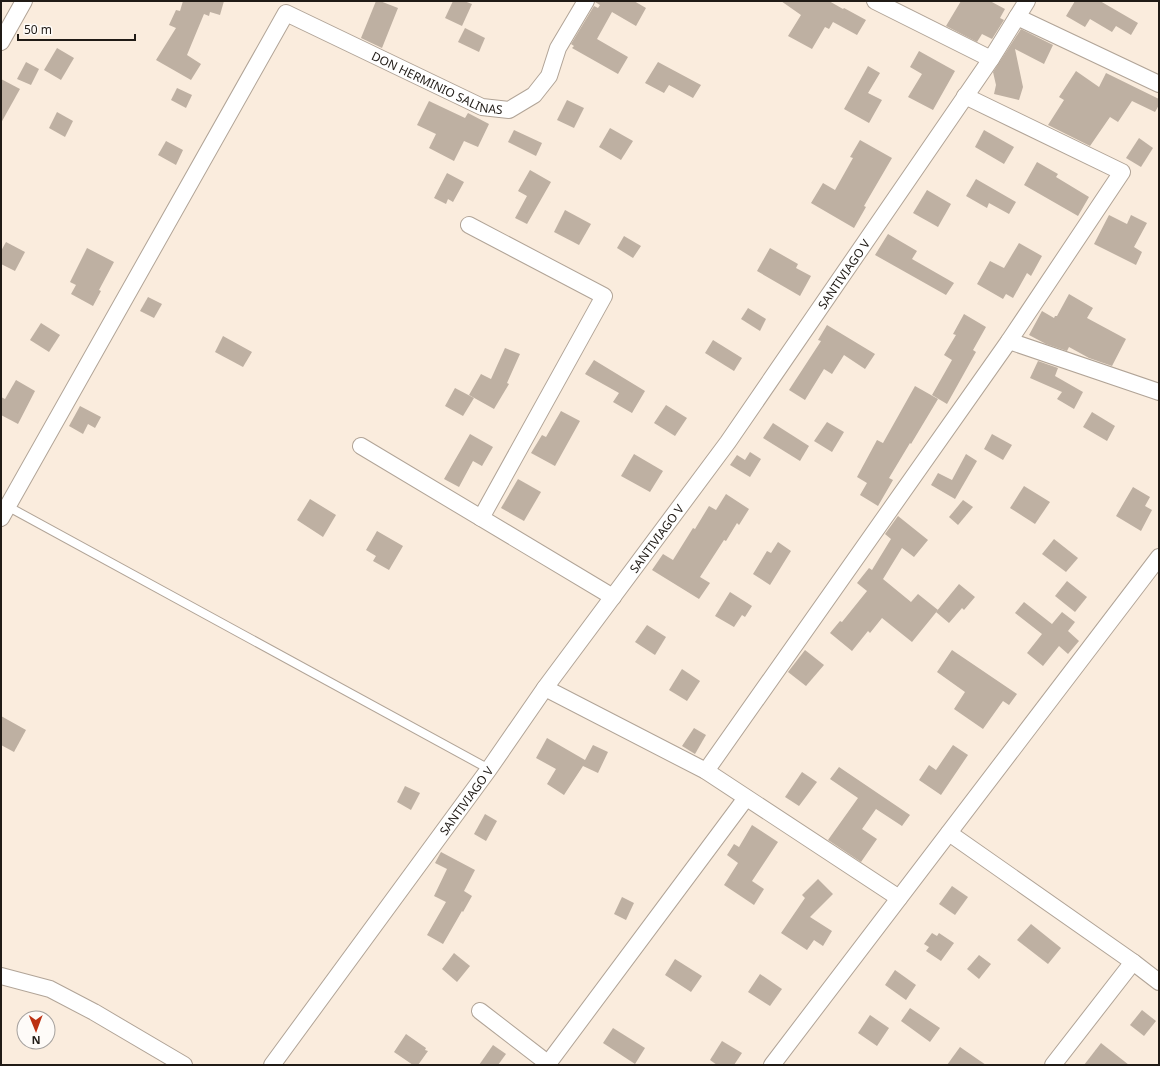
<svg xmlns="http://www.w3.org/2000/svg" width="1160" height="1066" font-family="'Noto Sans',sans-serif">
<rect width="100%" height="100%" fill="#faecdd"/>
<g fill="#beb0a2">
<polygon points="183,1 224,1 220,15 210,12 209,16 204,14 187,55 201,64 191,80 156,60 176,28 169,25 176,10 180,11"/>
<polygon points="376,1 380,1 398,8 382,48 361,38"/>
<polygon points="453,1 464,1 472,4 462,26 445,18"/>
<polygon points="595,1 634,1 646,8 636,26 612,12 597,39 628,57 618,74 572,48 574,46 571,44 594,6 598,8 600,5 595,2"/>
<polygon points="781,1 829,1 843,9 844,8 866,20 857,35 833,22 829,29 825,27 812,49 788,36 801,15"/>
<polygon points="961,1 990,1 1005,9 1000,18 1004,20 992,39 982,34 977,42 946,26"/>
<polygon points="1075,1 1100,1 1138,23 1131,35 1116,26 1112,32 1090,19 1085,27 1066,16"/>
<polygon points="465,28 485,38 479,52 458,42"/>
<polygon points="1021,29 1053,45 1044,64 1015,49 1023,87 1019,100 994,94 996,85 993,72"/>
<polygon points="57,48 74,58 61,80 44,70"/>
<polygon points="919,51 955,71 933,110 908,97 922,74 910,67"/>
<polygon points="26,62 39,69 31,85 17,79"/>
<polygon points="658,62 701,85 693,98 669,85 664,93 645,83"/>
<polygon points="868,66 880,73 868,93 882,100 869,123 844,109"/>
<polygon points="1076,71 1099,87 1106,73 1159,99 1159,105 1155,112 1132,101 1118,122 1110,117 1090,146 1048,125 1064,100 1059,97"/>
<polygon points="1,79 20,89 1,123"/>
<polygon points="177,88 192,95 186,108 171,100"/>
<polygon points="567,100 584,108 574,128 557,120"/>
<polygon points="429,101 465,118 468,113 489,124 478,147 464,141 454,161 429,148 436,134 417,125"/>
<polygon points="57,112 73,121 65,137 49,128"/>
<polygon points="610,128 633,141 621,160 599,147"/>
<polygon points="514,130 542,143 536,156 508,142"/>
<polygon points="984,130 1014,147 1004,164 975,147"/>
<polygon points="1139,138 1153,148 1141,167 1126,158"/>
<polygon points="860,140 892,158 864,206 866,207 854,228 811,203 823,183 835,190 853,158 850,157"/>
<polygon points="166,141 183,150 176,165 158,155"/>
<polygon points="1037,162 1058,174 1056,177 1089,197 1078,216 1024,185"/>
<polygon points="530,170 551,182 527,224 515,218 527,196 518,191"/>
<polygon points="447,173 464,182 453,202 448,199 446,204 434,198"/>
<polygon points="976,179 1016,202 1009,214 989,203 987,208 966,196"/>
<polygon points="927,190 951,204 938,227 913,213"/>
<polygon points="565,210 591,224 579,245 554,232"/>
<polygon points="1109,215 1127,224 1131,215 1147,223 1134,247 1142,252 1136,265 1094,244"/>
<polygon points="888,234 917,251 912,259 954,283 946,295 875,255"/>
<polygon points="624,236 641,246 633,258 617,248"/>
<polygon points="6,242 25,252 15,271 1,264 1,251"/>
<polygon points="1019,243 1042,256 1031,276 1027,273 1013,298 1006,294 1003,299 977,284 990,261 1004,268"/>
<polygon points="87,248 114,262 99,290 101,291 93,306 71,294 76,285 70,282"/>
<polygon points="770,248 798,264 796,268 811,276 800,296 757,271"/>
<polygon points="1069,294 1093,308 1087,318 1126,339 1112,366 1089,358 1069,347 1067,351 1046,344 1029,335 1042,311 1054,318 1055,316 1057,316"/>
<polygon points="148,297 162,304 154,318 140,311"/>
<polygon points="748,308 766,319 760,331 741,319"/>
<polygon points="964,314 986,327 973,350 976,352 947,404 932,395 952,360 944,355 956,335 953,334"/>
<polygon points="41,323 60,335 49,352 30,340"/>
<polygon points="827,325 875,354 865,369 844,355 832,374 824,369 805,400 789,390 821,341 818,340"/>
<polygon points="223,336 252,352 243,367 215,352"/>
<polygon points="713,340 742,358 734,371 705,353"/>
<polygon points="505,348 520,354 507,383 509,384 494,409 469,395 481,374 491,379"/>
<polygon points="594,360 645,391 632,413 613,402 619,393 585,374"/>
<polygon points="1038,361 1058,368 1055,376 1083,392 1074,409 1057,399 1062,392 1030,378"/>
<polygon points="16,380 35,391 18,424 1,415 1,397 5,399"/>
<polygon points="915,386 938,399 911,444 910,443 889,478 893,480 878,506 860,495 867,483 857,477 877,440 883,443"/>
<polygon points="455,388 474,398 463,416 445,406"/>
<polygon points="666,405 687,418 675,436 654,423"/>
<polygon points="80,406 101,417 95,428 88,424 83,434 69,426"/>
<polygon points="561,411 580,421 555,466 531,453 542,435 546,437"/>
<polygon points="1092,412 1115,426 1107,441 1083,427"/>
<polygon points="827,422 844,432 832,452 814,441"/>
<polygon points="773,423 809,446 800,461 763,438"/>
<polygon points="470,434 493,447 482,466 473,461 459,487 444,479"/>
<polygon points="992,434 1012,445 1003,460 984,449"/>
<polygon points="750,452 761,459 750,477 730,465 737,455 745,460"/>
<polygon points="634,454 663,471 650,492 621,476"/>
<polygon points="966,454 977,461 955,499 931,485 938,473 952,480"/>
<polygon points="518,479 541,492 524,521 501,508"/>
<polygon points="1024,486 1050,502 1035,524 1010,508"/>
<polygon points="1133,487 1150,497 1145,506 1152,510 1141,531 1116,516"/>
<polygon points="726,494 749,509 739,525 737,523 726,541 724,540 700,577 710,583 699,599 652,570 663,554 673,560 693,528 695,529 709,506 716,510"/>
<polygon points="310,499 336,515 323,537 297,520"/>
<polygon points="963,500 973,507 958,525 949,517"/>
<polygon points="898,516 928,540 914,557 902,548 883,579 911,602 918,594 938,610 912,642 882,618 870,633 868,631 852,651 830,633 840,621 842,622 867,591 857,583 869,568 872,570 891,539 885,534"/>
<polygon points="377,531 403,546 389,570 373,561 376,556 366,550"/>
<polygon points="1054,539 1078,558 1066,572 1042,554"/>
<polygon points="778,542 791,551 770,585 753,574 767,551 771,553"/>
<polygon points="1067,581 1087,597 1075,612 1055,596"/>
<polygon points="959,584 975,597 964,610 962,608 949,623 936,612"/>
<polygon points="730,592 752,606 745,617 742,615 734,627 715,616"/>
<polygon points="1024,602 1052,624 1062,612 1075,622 1068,631 1079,641 1068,654 1059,646 1043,666 1027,653 1042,634 1015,613"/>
<polygon points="647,625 666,637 655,655 635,642"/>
<polygon points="805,650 824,665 806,686 788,672"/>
<polygon points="952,650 1017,694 1009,705 1003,701 983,729 954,709 965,692 937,672"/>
<polygon points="682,669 700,681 687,701 669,690"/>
<polygon points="1,716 26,730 14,752 1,745"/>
<polygon points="694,728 706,735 695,754 682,746"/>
<polygon points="547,738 585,760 593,745 608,752 598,773 583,766 564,795 547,784 556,769 536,758"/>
<polygon points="953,745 968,755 941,795 919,780 929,765 936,770"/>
<polygon points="839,767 910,815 902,826 876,809 862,829 877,839 861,862 828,840 858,798 830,779"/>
<polygon points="802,772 817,782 799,806 785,797"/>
<polygon points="405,786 420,793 411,810 397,802"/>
<polygon points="485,814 497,821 486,841 474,834"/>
<polygon points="752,825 778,842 752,881 764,889 754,905 724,885 738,863 727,855 734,844 739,847"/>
<polygon points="441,852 475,870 464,891 472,896 463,912 462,911 443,944 427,935 446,902 434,896 447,869 435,863"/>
<polygon points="818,879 833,894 810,917 832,931 823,946 814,940 807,950 781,933 805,898 802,895"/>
<polygon points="952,886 968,897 955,915 939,904"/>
<polygon points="622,897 634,903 626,920 614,914"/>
<polygon points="1031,924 1061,948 1048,964 1017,940"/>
<polygon points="932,933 937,936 939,933 954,943 941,961 926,951 929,947 924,944"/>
<polygon points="454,953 470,966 457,982 442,969"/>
<polygon points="979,955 991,964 979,979 967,969"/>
<polygon points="675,959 702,976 691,992 665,975"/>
<polygon points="895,970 916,985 906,1000 885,985"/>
<polygon points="760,974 782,989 770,1006 748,992"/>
<polygon points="910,1008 940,1028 930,1042 901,1021"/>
<polygon points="1142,1010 1156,1021 1144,1036 1130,1025"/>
<polygon points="870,1015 889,1028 877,1046 858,1033"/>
<polygon points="613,1028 645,1048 635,1064 603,1043"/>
<polygon points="406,1034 426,1048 425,1050 428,1051 418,1065 413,1065 394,1052"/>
<polygon points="722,1041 742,1053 734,1065 717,1065 710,1060"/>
<polygon points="1101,1043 1129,1065 1084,1065"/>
<polygon points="493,1045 506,1054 498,1065 479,1065"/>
<polygon points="960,1047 986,1065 947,1065"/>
</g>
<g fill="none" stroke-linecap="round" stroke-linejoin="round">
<g stroke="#b1a497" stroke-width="10">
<polyline id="service" points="7,506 489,769"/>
</g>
<g stroke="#b1a497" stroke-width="18">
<g id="minor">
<polyline points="875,1 991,59"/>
<polyline points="1017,17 1159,84"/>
<polyline points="1,42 24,1"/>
<polyline points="469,225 604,296 481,518"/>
<polyline points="1009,341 1159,392"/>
<polyline points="361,446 613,597"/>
<path id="s1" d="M1 518 286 13 482 107 509 110 534 95 549 76 558 48 586 1"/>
<polyline points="545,688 706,771 899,898"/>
<polyline points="706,771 1009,341 1122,172 965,96"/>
<polyline points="949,833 1133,962 1159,982"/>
<polyline points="1,976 50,989 94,1012 184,1065"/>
<polyline points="480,1011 550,1065"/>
<path id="s2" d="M272 1065 489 769 545 688 728 442 991 59 1027 1"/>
<polyline points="547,1065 746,798"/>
<polyline points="772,1065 1159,557"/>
<polyline points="1053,1065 1133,962"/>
</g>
</g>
<use href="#service" stroke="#fff" stroke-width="8"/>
<use href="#minor" stroke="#fff" stroke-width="16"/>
</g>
<g text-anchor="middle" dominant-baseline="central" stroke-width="3.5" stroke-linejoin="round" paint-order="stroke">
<g font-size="12" fill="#201b16" stroke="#fefbf8">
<text stroke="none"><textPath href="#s1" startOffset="747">DON HERMINIO SALINAS</textPath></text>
<text stroke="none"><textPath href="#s2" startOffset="976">SANTIVIAGO V</textPath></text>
<text stroke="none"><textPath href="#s2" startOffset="652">SANTIVIAGO V</textPath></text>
<text stroke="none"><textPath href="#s2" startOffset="328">SANTIVIAGO V</textPath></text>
</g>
</g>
<rect width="1160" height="1066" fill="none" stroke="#201b16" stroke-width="4"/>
<g transform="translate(36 1030) rotate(179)"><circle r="19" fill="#fefbf8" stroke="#a5a19e"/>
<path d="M0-3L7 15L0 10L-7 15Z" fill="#bc3112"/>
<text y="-6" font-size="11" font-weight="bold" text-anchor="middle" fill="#201b16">N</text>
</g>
<path d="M18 34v6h117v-6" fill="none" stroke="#201b16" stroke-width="2"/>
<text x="24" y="34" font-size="12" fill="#201b16" stroke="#fefbf8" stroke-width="3" paint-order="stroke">50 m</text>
</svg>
